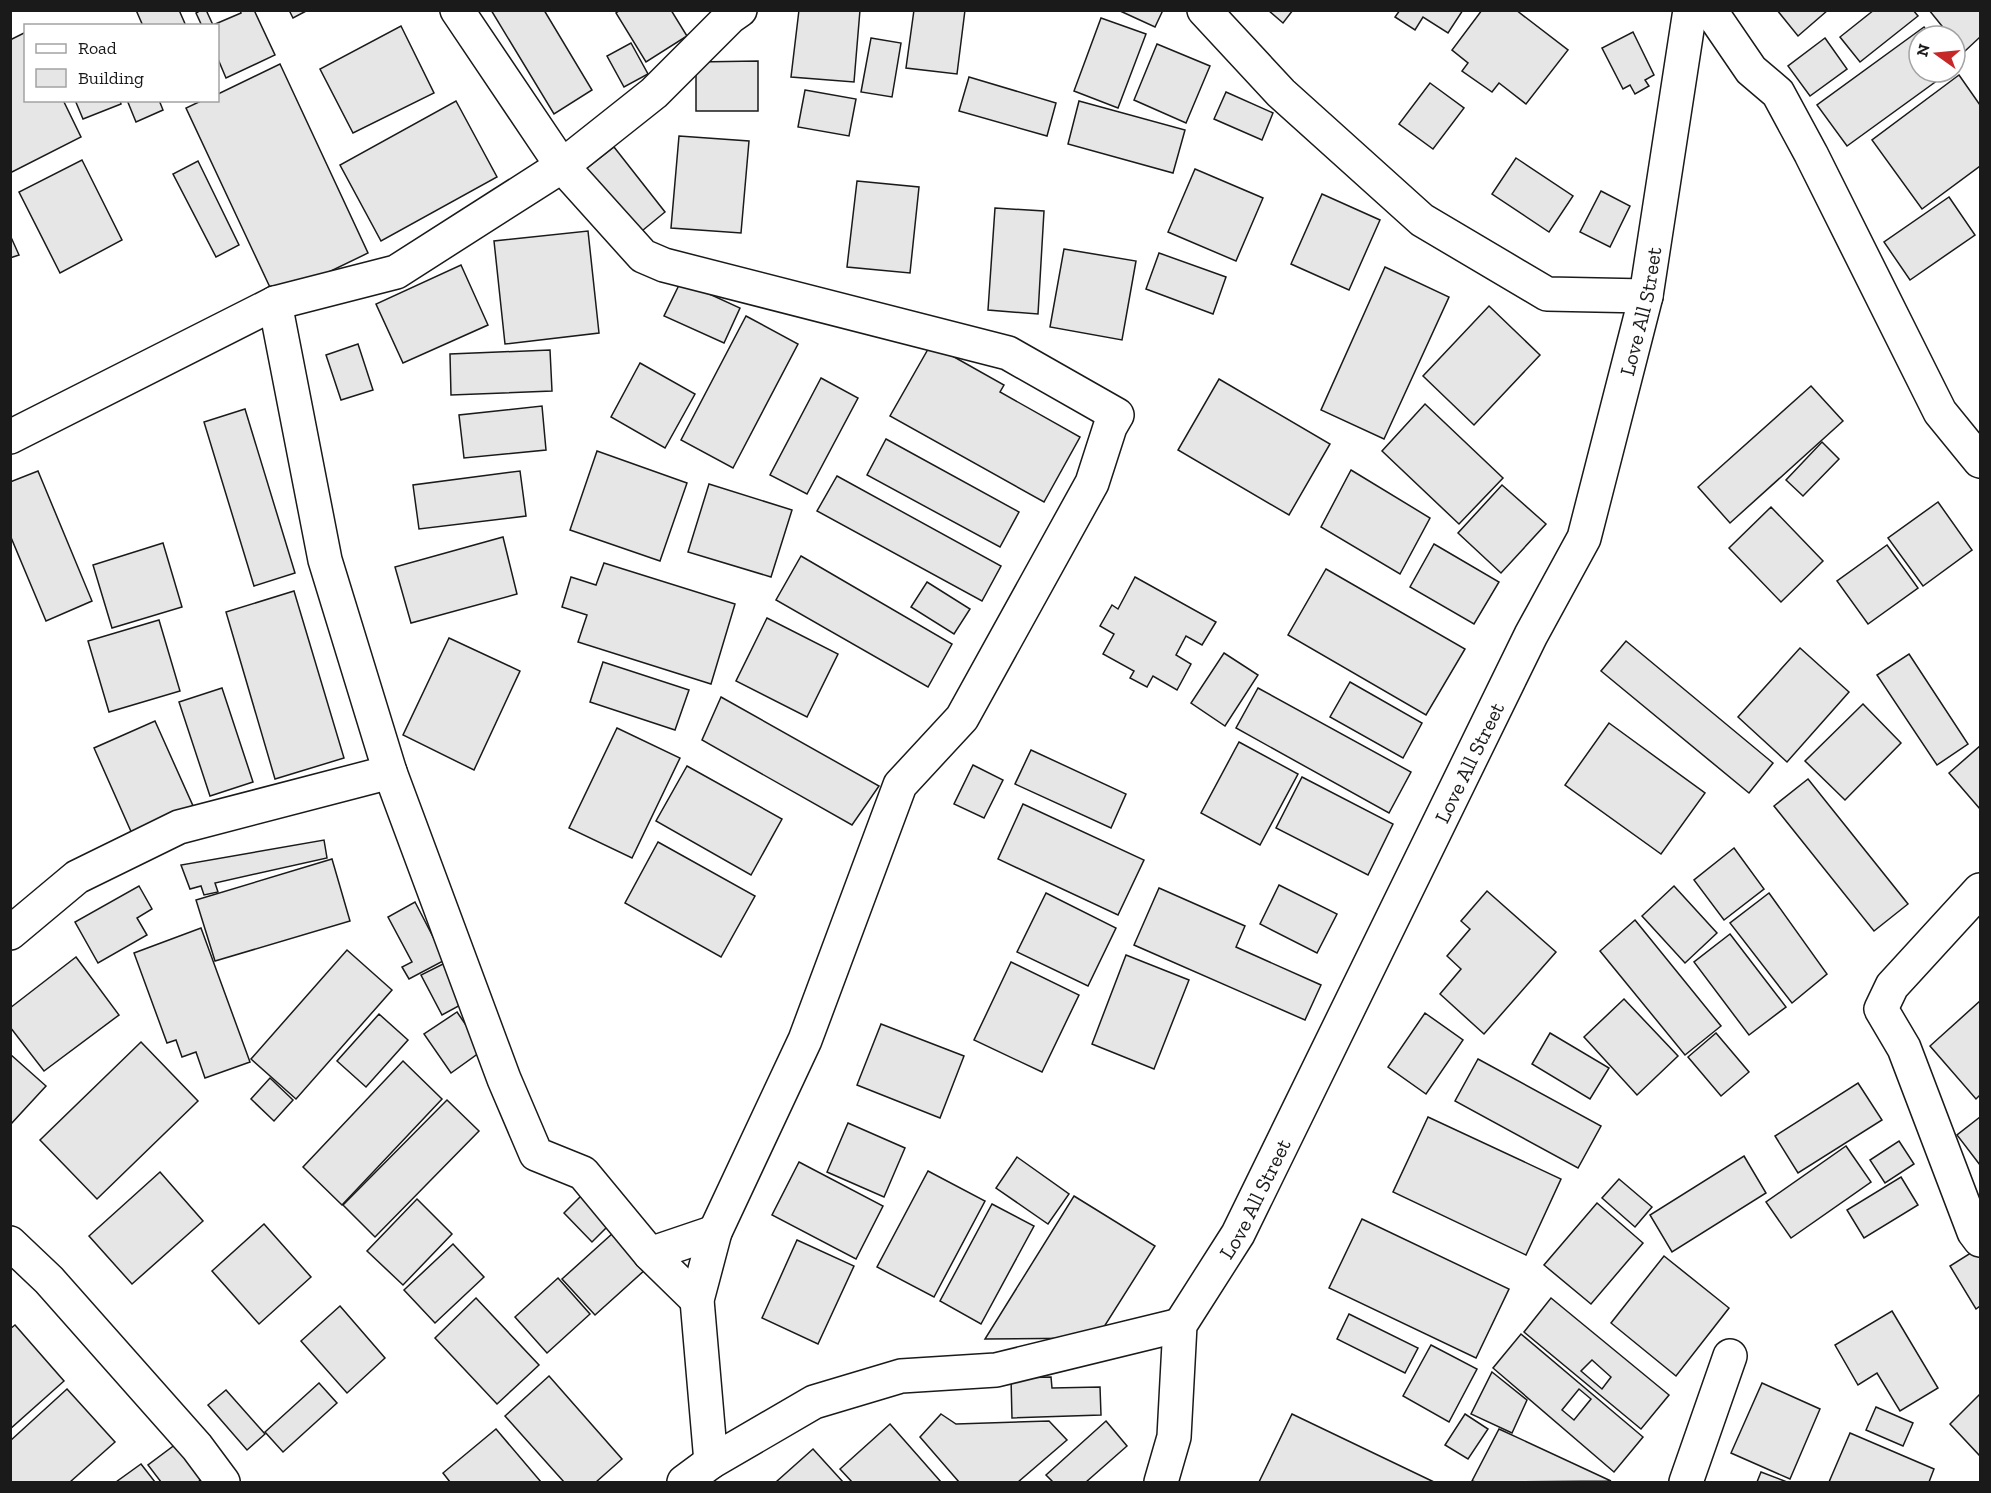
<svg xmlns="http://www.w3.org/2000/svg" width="1991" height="1493" font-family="'Zilla Slab',serif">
<rect width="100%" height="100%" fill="#fff"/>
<g fill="#e6e6e6" stroke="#1a1a1a" stroke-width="1.5" fill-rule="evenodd">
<polygon points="136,10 179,10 186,26 143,26"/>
<polygon points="201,10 210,10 207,12 213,25 241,13 240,10 254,10 275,55 226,78 218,59 218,26 202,26 196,13"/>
<polygon points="289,10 308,10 293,18"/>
<polygon points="491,10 544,10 592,90 554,114"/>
<polygon points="620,10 671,10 687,36 646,62 616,13"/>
<polygon points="799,10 860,10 854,82 791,77"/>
<polygon points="914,10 965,10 957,74 906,68"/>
<polygon points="1118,10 1163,10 1155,27"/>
<polygon points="1268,10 1293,10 1283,23"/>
<polygon points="1400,10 1463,10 1448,33 1423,17 1415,30 1395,17"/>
<polygon points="1482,10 1516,10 1568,50 1526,104 1499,83 1492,92 1462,71 1468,63 1452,50"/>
<polygon points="1777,10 1828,10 1798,36"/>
<polygon points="1874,10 1913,10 1918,16 1860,62 1840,37"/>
<polygon points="1929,10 1980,10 1980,37 1964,52 1955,41 1955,36 1950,36"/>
<polygon points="1101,18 1146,34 1118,108 1074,91"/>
<polygon points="401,26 434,93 353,133 320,69"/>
<polygon points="1924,27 1930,36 1919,36 1919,72 1949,72 1847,146 1817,105"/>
<polygon points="26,32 26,100 63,100 81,137 10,173 10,40"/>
<polygon points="1633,32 1654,75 1645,80 1649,86 1635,94 1630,85 1623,89 1602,48"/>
<polygon points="871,38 901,43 892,97 861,92"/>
<polygon points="1825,38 1847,69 1810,96 1788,66"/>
<polygon points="631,43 648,74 624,87 607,56"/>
<polygon points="1157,44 1210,66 1186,123 1134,100"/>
<polygon points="758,61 758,111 696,111 696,62"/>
<polygon points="280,64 368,253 275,298 186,108 203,100 218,100 218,94"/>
<polygon points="1959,75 1980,105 1980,166 1922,209 1872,140"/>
<polygon points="969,77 1056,103 1047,136 959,111"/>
<polygon points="1430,83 1464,108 1433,149 1399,124"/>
<polygon points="805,90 856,99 849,136 798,127"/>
<polygon points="1226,92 1273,113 1262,140 1214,119"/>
<polygon points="75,100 120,100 121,104 83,119"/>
<polygon points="127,100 159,100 163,110 136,122"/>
<polygon points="456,101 497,177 381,241 340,165"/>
<polygon points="1079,101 1185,130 1173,173 1068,144"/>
<polygon points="679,136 749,141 741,233 671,228"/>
<polygon points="614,147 665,212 637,235 586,169"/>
<polygon points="1516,158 1573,196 1549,232 1492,194"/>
<polygon points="82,160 122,240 60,273 19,192"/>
<polygon points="198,161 239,245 216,257 173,174"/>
<polygon points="1195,169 1263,198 1236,261 1168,232"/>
<polygon points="857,181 919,187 910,273 847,267"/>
<polygon points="1601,191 1630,206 1610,247 1580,232"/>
<polygon points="1322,194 1380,220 1349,290 1291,264"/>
<polygon points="1949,197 1975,235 1910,280 1884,242"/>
<polygon points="995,208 1044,211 1038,314 988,310"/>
<polygon points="588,231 599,333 505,344 494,241"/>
<polygon points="10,235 19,255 10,258"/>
<polygon points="1064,249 1136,261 1122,340 1050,327"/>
<polygon points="1159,253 1226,277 1213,314 1146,289"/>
<polygon points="461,265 488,325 403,363 376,304"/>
<polygon points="1385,267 1449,297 1384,439 1321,410"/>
<polygon points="681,281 740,308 724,343 664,316"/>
<polygon points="1489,306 1540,355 1474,425 1423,376"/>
<polygon points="746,316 798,344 733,468 681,440"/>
<polygon points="358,344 373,390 341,400 326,355"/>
<polygon points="931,344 1004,385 1000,392 1080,437 1044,502 890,416"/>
<polygon points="550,350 552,391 451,395 450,354"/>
<polygon points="640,363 695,394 665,448 611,417"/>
<polygon points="821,378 858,398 807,494 770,475"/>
<polygon points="1219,379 1330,444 1289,515 1178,450"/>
<polygon points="1811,386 1843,421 1730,523 1698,487"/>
<polygon points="1425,404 1503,478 1459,524 1382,451"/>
<polygon points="542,406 546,450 464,458 459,415"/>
<polygon points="245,409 295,573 254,586 204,422"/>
<polygon points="886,439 1019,512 1000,547 867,475"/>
<polygon points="1822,442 1839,459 1803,496 1786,480"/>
<polygon points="597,451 687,483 660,561 570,530"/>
<polygon points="1351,470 1430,518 1400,574 1321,527"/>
<polygon points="38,471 92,601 46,621 10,535 10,482"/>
<polygon points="520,471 526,516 419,529 413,485"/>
<polygon points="837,476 1001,566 982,601 817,511"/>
<polygon points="709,484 792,510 771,577 688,552"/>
<polygon points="1502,485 1546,524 1501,573 1458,533"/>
<polygon points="1938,502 1972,550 1923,586 1888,538"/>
<polygon points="1771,507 1823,561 1781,602 1729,548"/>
<polygon points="503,537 517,594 411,623 395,567"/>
<polygon points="163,543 182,607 112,628 93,565"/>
<polygon points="1434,544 1499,582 1474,624 1410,587"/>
<polygon points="1887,545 1918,588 1868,624 1837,581"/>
<polygon points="801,556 952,644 928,687 776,600"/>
<polygon points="604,563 735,604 711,684 578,642 587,615 562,607 571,577 596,585"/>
<polygon points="1326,569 1465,649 1426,715 1288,635"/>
<polygon points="1135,577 1216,622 1202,645 1186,636 1176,655 1191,664 1177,690 1153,676 1147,687 1130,678 1134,671 1103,654 1114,634 1100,626 1112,605 1118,609"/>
<polygon points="927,582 970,609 954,634 911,607"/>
<polygon points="294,591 344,758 275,779 226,612"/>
<polygon points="767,618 838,654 807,717 736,681"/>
<polygon points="159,620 180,691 109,712 88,641"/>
<polygon points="449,638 520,671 474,770 403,735"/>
<polygon points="1626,641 1773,763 1749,793 1601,671"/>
<polygon points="1800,648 1849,692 1787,762 1738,717"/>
<polygon points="1224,653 1258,675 1225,726 1191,703"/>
<polygon points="1909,654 1968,744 1937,765 1877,675"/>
<polygon points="603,662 689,690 675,730 590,702"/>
<polygon points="1350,682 1422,723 1403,758 1330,717"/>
<polygon points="222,688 253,782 210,796 179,702"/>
<polygon points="1258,688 1411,772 1389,813 1236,728"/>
<polygon points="721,697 879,786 852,825 702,740"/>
<polygon points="1863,704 1901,743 1845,800 1805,761"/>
<polygon points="155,721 198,817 137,845 94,748"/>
<polygon points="1609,723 1705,793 1661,854 1565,785"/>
<polygon points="617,728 680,758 632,858 569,828"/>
<polygon points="1239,742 1298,774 1260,845 1201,813"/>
<polygon points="1980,746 1980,809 1949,773"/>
<polygon points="1031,750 1126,794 1111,828 1015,784"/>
<polygon points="973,765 1003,780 984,818 954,804"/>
<polygon points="687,766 782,819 751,875 656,821"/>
<polygon points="1302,777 1393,824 1368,875 1276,828"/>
<polygon points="1808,779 1908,904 1874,931 1774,806"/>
<polygon points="1023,804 1144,860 1118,915 998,859"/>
<polygon points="324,840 327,858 215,883 218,892 204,895 201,886 190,889 181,865"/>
<polygon points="658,842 755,896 721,957 625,903"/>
<polygon points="1734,848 1764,889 1724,920 1694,880"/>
<polygon points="332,859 350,921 215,961 196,900"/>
<polygon points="1279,885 1337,914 1317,953 1260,924"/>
<polygon points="139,886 152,909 137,918 147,935 98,963 75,922"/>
<polygon points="1674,886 1717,933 1685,963 1642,916"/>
<polygon points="1159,888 1245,926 1236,947 1321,985 1305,1020 1134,945"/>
<polygon points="1487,891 1556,952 1484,1034 1440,994 1461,969 1447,956 1470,929 1461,921"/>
<polygon points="1046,893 1116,928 1088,986 1017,952"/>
<polygon points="1769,893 1827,974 1792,1003 1730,923"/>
<polygon points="415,902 445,960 409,979 402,967 412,962 388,917"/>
<polygon points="1635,920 1721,1026 1685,1055 1600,951"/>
<polygon points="201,928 250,1062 205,1078 196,1052 182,1057 176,1040 167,1043 134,953"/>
<polygon points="1730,934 1786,1007 1749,1035 1694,962"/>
<polygon points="347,950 392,990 296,1099 251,1059"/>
<polygon points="1126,955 1189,980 1154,1069 1092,1044"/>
<polygon points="76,957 119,1015 44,1071 10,1027 10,1008"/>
<polygon points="1011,962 1079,995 1042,1072 974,1040"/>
<polygon points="445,963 466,1002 442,1015 421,975"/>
<polygon points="1624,999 1678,1056 1637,1095 1584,1037"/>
<polygon points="1980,1001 1980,1095 1976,1099 1930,1046"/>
<polygon points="457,1012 483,1050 451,1073 424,1034"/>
<polygon points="1425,1013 1463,1040 1426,1094 1388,1067"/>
<polygon points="379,1014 408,1040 366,1087 337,1061"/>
<polygon points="881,1024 964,1056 940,1118 857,1085"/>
<polygon points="1550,1033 1609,1068 1590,1099 1532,1064"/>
<polygon points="1716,1033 1749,1072 1721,1096 1688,1057"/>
<polygon points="141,1042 198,1101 97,1199 40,1140"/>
<polygon points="10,1054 46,1086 10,1125"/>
<polygon points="1478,1059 1601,1126 1578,1168 1455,1101"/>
<polygon points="403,1061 442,1099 342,1205 303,1167"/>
<polygon points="270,1078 293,1100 274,1121 251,1099"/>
<polygon points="1858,1083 1882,1120 1798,1173 1775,1136"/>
<polygon points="447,1100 479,1131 375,1237 343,1205"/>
<polygon points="1428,1117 1561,1179 1526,1255 1393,1192"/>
<polygon points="1980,1117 1980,1165 1957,1135"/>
<polygon points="848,1123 905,1148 884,1197 827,1172"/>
<polygon points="1899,1141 1914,1164 1885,1183 1870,1160"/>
<polygon points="1846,1146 1871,1182 1791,1238 1766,1202"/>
<polygon points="1744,1156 1766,1193 1672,1252 1650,1215"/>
<polygon points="1017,1157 1069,1194 1048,1224 996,1188"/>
<polygon points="799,1162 883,1206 856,1259 772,1215"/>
<polygon points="928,1171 985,1201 934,1297 877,1267"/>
<polygon points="160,1172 203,1221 132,1284 89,1236"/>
<polygon points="1901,1177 1918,1205 1864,1238 1847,1210"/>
<polygon points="1619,1179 1652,1207 1635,1227 1602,1198"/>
<polygon points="582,1195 611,1223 592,1242 564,1213"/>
<polygon points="1074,1196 1155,1246 1097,1338 985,1339"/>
<polygon points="417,1199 452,1234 403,1285 367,1251"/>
<polygon points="1597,1203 1643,1243 1591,1304 1544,1265"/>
<polygon points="992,1204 1034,1226 981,1324 940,1301"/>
<polygon points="1362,1219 1509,1289 1476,1358 1329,1288"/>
<polygon points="264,1224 311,1277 259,1324 212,1271"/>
<polygon points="613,1233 646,1269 595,1315 562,1279"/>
<polygon points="797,1240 854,1266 818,1344 762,1318"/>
<polygon points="453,1244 484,1277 435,1323 404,1290"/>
<polygon points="1977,1249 1980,1255 1980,1306 1976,1309 1950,1266"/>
<polygon points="1664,1256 1729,1308 1676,1376 1611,1323"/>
<polygon points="558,1278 590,1314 547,1353 515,1317"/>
<polygon points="476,1298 539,1365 497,1404 435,1338"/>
<path d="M1551 1298 1669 1395 1641 1429 1524 1332ZM1592 1360 1611 1377 1602 1389 1581 1371Z"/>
<polygon points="340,1306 385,1358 347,1393 301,1341"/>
<polygon points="1892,1311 1938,1388 1900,1411 1877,1373 1858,1385 1835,1345"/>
<polygon points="1349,1314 1418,1348 1405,1373 1337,1339"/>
<polygon points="15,1325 64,1381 10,1429 10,1329"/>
<path d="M1521 1334 1643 1437 1614 1472 1493 1368ZM1579 1389 1591 1399 1574 1420 1562 1410Z"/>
<polygon points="1431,1345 1477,1369 1449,1422 1403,1396"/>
<polygon points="1492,1372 1527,1400 1512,1433 1471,1414"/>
<polygon points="549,1376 622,1459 596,1482 564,1482 505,1416"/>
<polygon points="1051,1377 1052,1388 1100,1387 1101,1415 1012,1418 1011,1378"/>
<polygon points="319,1383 337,1403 283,1452 265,1432"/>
<polygon points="1762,1383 1820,1409 1790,1479 1731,1453"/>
<polygon points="67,1389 115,1442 70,1482 10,1482 10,1441"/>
<polygon points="226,1390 265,1434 247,1450 208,1405"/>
<polygon points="1980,1394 1980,1456 1950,1424"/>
<polygon points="1876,1407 1913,1423 1903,1446 1866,1430"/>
<polygon points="941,1414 956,1424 1049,1421 1067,1440 1018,1482 959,1482 920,1437"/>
<polygon points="1292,1414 1434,1482 1259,1482"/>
<polygon points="1465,1414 1488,1429 1468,1459 1445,1445"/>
<polygon points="1106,1421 1127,1446 1086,1482 1053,1482 1046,1475"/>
<polygon points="890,1424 941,1482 852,1482 840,1469"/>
<polygon points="496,1429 541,1482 450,1482 443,1473"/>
<polygon points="1499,1429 1611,1481 1476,1482 1472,1481"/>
<polygon points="1850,1433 1934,1469 1929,1482 1829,1482"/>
<polygon points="176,1444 202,1479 198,1482 161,1482 148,1465"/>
<polygon points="813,1449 843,1482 776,1482"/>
<polygon points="141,1464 155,1482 116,1482"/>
<polygon points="1761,1472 1787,1482 1757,1482"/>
</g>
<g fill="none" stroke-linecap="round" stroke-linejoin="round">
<g stroke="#1a1a1a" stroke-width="36">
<g id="minor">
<polyline points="457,10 562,166 654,93 730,17 740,10"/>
<polyline points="1204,10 1281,93 1422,220 1547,294 1646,296"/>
<polyline points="1710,10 1751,70 1778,93 1811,154 1940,412 1980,461"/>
<polyline points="10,437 275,303 396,272 562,166 643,256 664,265 1008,353 1117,415 1110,427 1092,483 962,718 900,785 805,1040 715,1232 697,1300 711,1462"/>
<polyline points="390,772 504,1079 536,1154 583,1173 650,1254 697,1300"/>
<polyline points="1980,890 1892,986 1881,1009 1904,1048 1974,1232 1980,1240"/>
<polyline points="10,933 77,877 179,827 390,772 325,560 275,303"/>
<polyline points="10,1243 49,1280 197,1447 223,1482"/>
<polyline points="650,1254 715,1232"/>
<polyline points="684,1482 711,1462 814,1402 901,1376 996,1370 1180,1325"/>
<path id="s1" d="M1161 1482 1174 1437 1180 1325 1238 1234 1531 635 1584 538 1646 296 1690 10"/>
<polyline points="1686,1482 1730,1356"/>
</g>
</g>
<use href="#minor" stroke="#fff" stroke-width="33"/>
</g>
<g text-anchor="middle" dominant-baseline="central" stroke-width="4.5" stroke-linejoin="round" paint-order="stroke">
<g font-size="21" fill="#1a1a1a" stroke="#fff">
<text stroke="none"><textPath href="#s1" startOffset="1278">Love All Street</textPath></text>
<text stroke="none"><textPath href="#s1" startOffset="792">Love All Street</textPath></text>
<text stroke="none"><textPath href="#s1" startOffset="306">Love All Street</textPath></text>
</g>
</g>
<rect width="1991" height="1493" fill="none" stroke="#1a1a1a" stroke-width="24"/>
<rect x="24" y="24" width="195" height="78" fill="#ffffff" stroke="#a3a3a3" stroke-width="1.5"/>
<rect x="36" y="44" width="30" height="9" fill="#ffffff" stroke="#a3a3a3" stroke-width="1.5"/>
<text x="78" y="54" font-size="18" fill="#1a1a1a">Road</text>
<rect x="36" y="69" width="30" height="18" fill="#e6e6e6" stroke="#a3a3a3" stroke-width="1.5"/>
<text x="78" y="84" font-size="18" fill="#1a1a1a">Building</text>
<g transform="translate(1937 54) rotate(285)"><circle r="28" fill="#ffffff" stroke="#a3a3a3" stroke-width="1.5"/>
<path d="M0-4.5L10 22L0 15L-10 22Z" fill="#c62828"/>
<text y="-9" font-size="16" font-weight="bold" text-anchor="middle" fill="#1a1a1a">N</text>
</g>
</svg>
